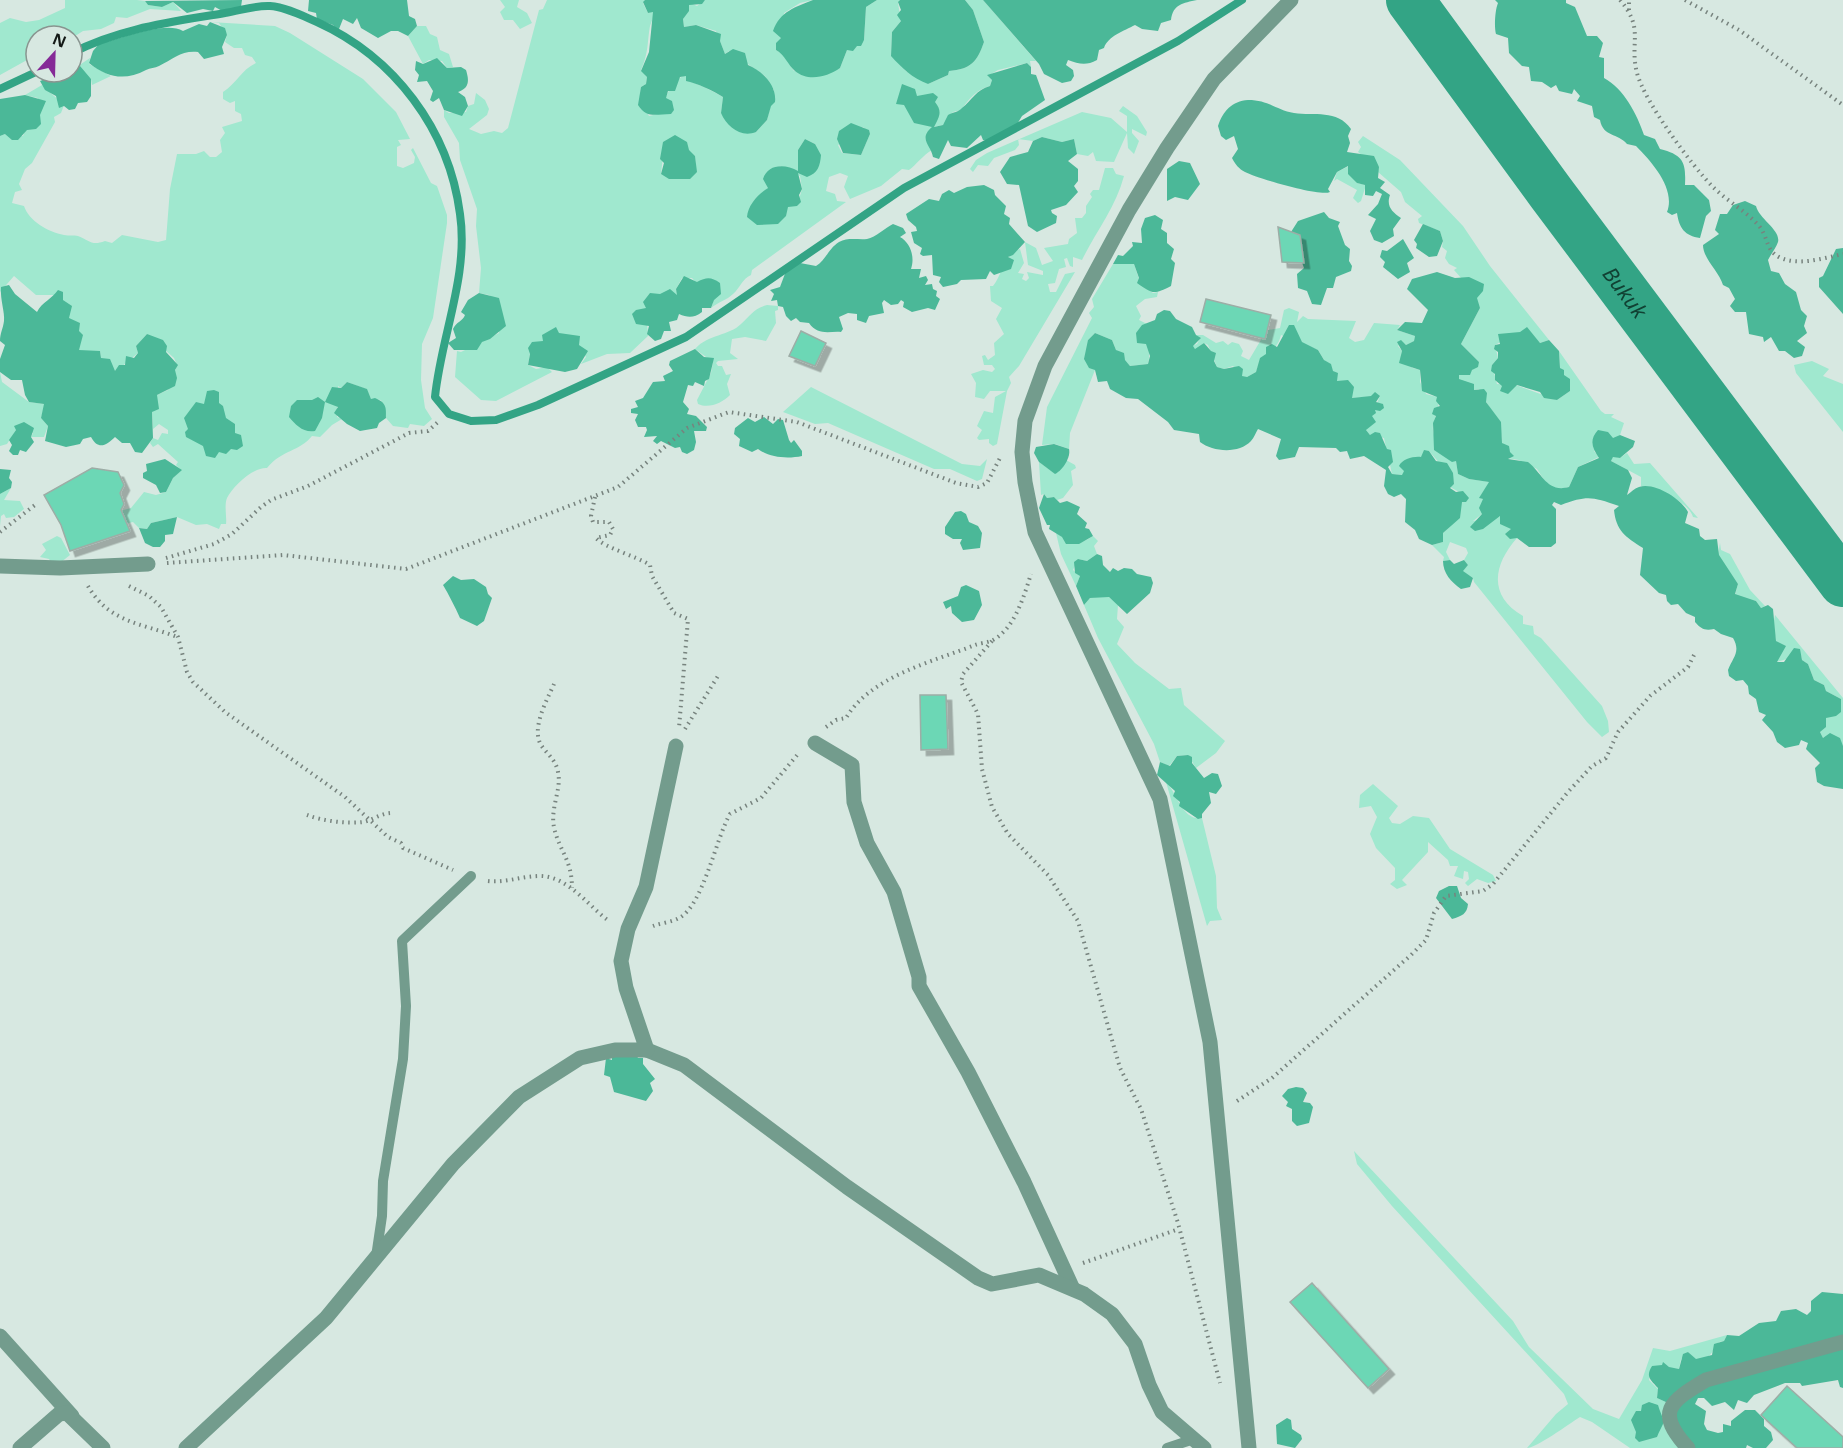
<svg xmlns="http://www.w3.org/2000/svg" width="1843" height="1448" font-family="'Noto Sans',sans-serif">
<defs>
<filter id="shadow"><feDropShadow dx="5.5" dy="5.5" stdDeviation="0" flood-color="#0004"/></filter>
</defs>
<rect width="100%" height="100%" fill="#d7e8e1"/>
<g fill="#a0e8cf" fill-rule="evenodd">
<polygon points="65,0 137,0 145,1 148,5 162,7 173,2 181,11 150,9 127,18 116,17 114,23 101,29 83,31 72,38 36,36 36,55 0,75 0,23 10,18 26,22 39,20 65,8"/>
<polygon points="500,0 519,0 517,7 527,13 532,23 520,29 513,20 504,20 500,12 505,7"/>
<path d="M547 0H645L643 3 648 13 654 11C654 18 652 20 650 26 647 43 649 52 641 70L647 77 646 84 641 87 640 98 649 116 658 114C665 100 670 80 686 75L691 82C699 84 716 93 723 97L721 113 756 132 767 120 774 90 765 76 729 51 725 54 716 31 696 25 684 27 683 19 690 3 697 6 705 0H813L800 3 784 13 781 38 776 50 783 54 794 71 824 73 840 68 847 50 864 40 866 7 877 0H900L898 3 901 21 892 32 891 55 906 71 928 84 948 75 949 71C971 69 977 62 984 42L973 10 965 0H983L1036 61H1030L1031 67 1027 63 998 70 988 76 992 80 990 86C977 89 969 99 961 110L953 112 943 125 933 127 932 150C922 156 917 164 909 170L902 169 881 186 850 199 844 187 848 176 840 173 829 177 826 191 835 194 837 201 846 202 752 270 751 275C742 279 740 288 733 294 727 300 718 302 711 308L713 303 692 278H682L676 289 678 295 646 308 648 336 630 353 607 354 581 364 586 357 579 345 543 341 530 353 528 365 536 369 547 367 552 372 496 401 481 400 455 377 457 351 461 352 499 333 500 302 489 295 479 293 481 268 476 226 477 209 460 160 459 143 444 117V110L449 113 466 112 468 106 474 104 476 93 485 100 489 109 487 115 469 129 481 134 494 131 502 133 508 128 539 10 543 9ZM863 127 870 134 861 155 842 153 838 145ZM805 139 815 144 798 172V150ZM664 147 695 156 696 169 674 177 661 174ZM780 166 800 176 802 189 797 206H752L755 199 768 188Z"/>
<path d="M210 22 275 26 290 33 363 79 396 112 410 139 398 140 401 145 397 147V166L403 168 414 163 415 157 411 150 413 148 431 183 437 186 447 215V223L433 318 422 344 421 380 425 408 432 419 424 426 410 424 408 428 393 426 386 418 381 400 371 399 366 389 347 382 341 388 338 386 337 417 342 419 332 425 320 437 312 436C299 452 283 449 267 468 253 467 233 486 227 498 224 505 227 518 226 524H221L219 529 207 524 196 525 177 517 151 523 147 529 139 528 133 522 124 524 116 512 131 508 144 492 156 495 166 492 173 478 181 470 176 465 178 462 158 444 153 447 150 443 153 438 158 440 162 433 168 434V430L159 424 153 429 152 412 157 395 168 390 177 365 174 358 147 334 136 346 138 353 115 372 101 358 100 351H78L79 323 68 319 63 300 55 295H36L14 276 0 292V136L5 134 23 136 38 98 25 95 42 85 64 105 61 113 54 117 55 122 32 163 25 169 19 184 22 190 15 192 12 203 24 206C29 221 48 232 64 235 69 236 74 235 78 236 90 241 92 246 105 241L112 243 122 235 158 242 166 240 170 189 177 154H196L204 151 210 157H216L222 152 220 140 225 133 222 127 242 121 241 114 235 111V101L230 103 223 99V92C236 84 241 70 256 63L252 57 245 55 242 48H234L225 42 227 35 219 23Z"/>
<polygon points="417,26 426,26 430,34 437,37 440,50 449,54 453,67 447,68 442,61 429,60 423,64 408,36"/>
<polygon points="90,58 89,64 111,76 92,85 91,79 75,68"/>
<polygon points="1123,106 1137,116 1147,132 1146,136 1132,129 1132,133 1139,141 1134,154 1128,148 1127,133 1114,162 1096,161 1093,152 1088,156 1077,154 1074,139 1062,142 1042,137 1033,141 1018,139 1019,145 1015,150 994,158 988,166 978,165 973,172 970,169 976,160 987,153 1082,112 1111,118 1127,132 1127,116 1119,111"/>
<path d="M1363 136 1400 160 1463 226 1490 266 1549 340 1540 343 1520 332 1495 345 1498 358 1492 365 1497 384 1516 385 1557 400 1570 391 1560 368 1559 351 1601 411 1605 414H1614L1611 417 1624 423 1620 435 1594 451 1599 457 1578 467 1569 487 1560 489 1548 486 1537 469 1519 460 1507 458 1513 456 1502 443C1502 421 1488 408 1479 389L1474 390 1458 379 1459 375 1472 370 1479 362 1461 344 1480 308 1462 279 1454 270 1457 268 1449 264 1445 258 1447 251 1442 247 1443 241 1440 231 1419 223 1418 219 1422 216 1405 202 1401 192 1378 172 1379 167 1358 152 1361 147 1358 142Z"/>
<polygon points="1349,166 1357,183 1366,185 1361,201 1358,203 1353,198 1357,190 1337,179 1334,181 1337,172"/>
<path d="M1105 168H1113L1116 174 1124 176C1116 207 1095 233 1082 260L1073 257V267L1070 266 1067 258 1064 259 1066 267 1059 269 1055 283 1048 284 1050 292H1056L1065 274 1075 272 1019 366 1009 377 1011 383 1007 391 997 444 993 446 989 443V439L979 440 977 438 982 430 977 426 984 411 993 413 995 397 1006 391H990L984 399 975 397 976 383 971 374 983 370 992 372 995 369 992 365H984L982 356 985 355 988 360 995 355 994 343 1004 334 996 319 1002 308 991 301 990 286H993C1003 274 1003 255 1020 249L1024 263 1018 273 1024 274 1022 279 1026 281 1029 278 1027 272 1043 275V271L1028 265 1025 242 1036 248 1042 265 1053 261 1044 248 1068 244 1069 239 1077 233 1075 218H1082L1086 213V206L1092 197 1090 194 1093 190H1099Z"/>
<path d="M1113 264H1134L1141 285 1153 293 1158 292 1157 297 1145 299 1136 306 1141 316 1139 320 1147 324C1147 336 1151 355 1148 364L1130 366 1116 350 1112 340 1095 333 1088 340 1095 370 1070 433 1069 449 1055 444 1042 445 1047 407 1092 318 1089 313 1094 307 1092 299Z"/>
<path d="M767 305 778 306V310L775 311 776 323 766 341 745 337 732 339 730 353 738 359 718 361 716 363 718 366H722L726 375 731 374 727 384 730 395C722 403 709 409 698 404L697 400 711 373 713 362 695 349C708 334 729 336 741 324 751 315 753 309 767 305Z"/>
<path d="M1289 308 1299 312 1297 322 1303 316 1308 319 1356 321 1349 338 1355 342 1364 340 1374 323 1400 325 1397 330 1415 336 1414 341 1406 345 1402 342 1398 346 1402 351 1401 358 1413 368 1420 370V382L1426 394 1437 397C1441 409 1435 414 1433 426 1431 437 1446 458 1456 461L1458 474 1469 479 1490 482 1480 498 1483 499 1482 514 1473 521 1501 516 1512 529 1506 534 1517 538C1493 565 1488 596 1523 616V624L1533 626 1534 634 1541 638 1602 706 1608 721 1609 732 1602 737 1587 722 1474 582 1473 578 1462 571 1468 565 1464 560 1468 553 1466 548 1450 542 1446 552 1450 560 1443 561 1444 557 1432 545 1443 542V533C1455 523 1464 509 1459 492L1450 487 1454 484 1453 479 1429 451 1404 471 1403 475 1392 474 1384 438 1370 435 1366 430 1380 396 1352 398V393L1342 382 1337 381 1318 350 1281 335C1276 355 1263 350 1256 372L1247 377H1242L1233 366 1224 369 1217 367 1208 345 1204 343 1196 350 1192 346 1197 344 1200 338 1196 335H1203L1216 343 1223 341 1228 345 1232 342 1239 344 1243 351 1241 356 1249 360 1262 338H1265L1268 330 1280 328 1284 310Z"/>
<polygon points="1812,361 1829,369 1823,376 1843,384 1843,432 1796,373 1794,365"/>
<polygon points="0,372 2,382 29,402 45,404 41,418 48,426 44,437 31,437 33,433 16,430 7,444 0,446"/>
<polygon points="811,387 962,464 980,466 987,459 982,479 977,481 950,469 934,469 828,423 815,424 783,412"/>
<path d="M1627 453 1634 464 1650 463 1698 518 1693 517C1689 502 1657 488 1641 486V477L1611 461 1613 456 1620 458Z"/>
<polygon points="1066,460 1075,465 1076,468 1071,471 1073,485 1063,498 1057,500 1054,497 1047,498 1044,494 1041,495 1039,462 1050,470 1061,466"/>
<polygon points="11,488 4,500 20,501 24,509 14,517 6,518 4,514 1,516 0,526 0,494"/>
<path d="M1056 533C1069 541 1076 548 1093 536L1098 541 1094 546 1097 554 1087 561 1078 559 1073 570 1080 576 1076 586 1061 554Z"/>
<polygon points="57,536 61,538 70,555 60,563 52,564 49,559 40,557 46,550 42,544"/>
<polygon points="1720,543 1721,550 1730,554 1750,590 1765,606 1761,608 1756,601 1735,595 1738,584 1718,555"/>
<polygon points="1101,596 1109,597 1118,605 1117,619 1124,627 1117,644 1135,663 1169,689 1181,688 1184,705 1225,741 1216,753 1196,768 1188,755 1177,756 1169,766 1160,762 1154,744 1098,638 1084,605 1090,598"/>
<polygon points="1775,615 1843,698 1843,746 1828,737 1823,738 1820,732 1826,718 1841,699 1826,691 1824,685 1814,680 1808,664 1802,660 1801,655 1776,662 1779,654 1773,626"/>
<path d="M1166 782C1178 794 1182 821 1202 818L1216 876 1217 908 1222 920 1210 921 1207 926Z"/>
<polygon points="1373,784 1398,806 1389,818 1392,823 1400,824 1413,816 1429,818 1450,849 1493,875 1496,881 1488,883 1477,879 1468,886 1465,883 1469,879 1468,872 1464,871 1463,879 1454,876 1458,866 1450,866 1448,860 1428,842 1428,852 1402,880 1407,885 1397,889 1390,884 1395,880 1395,868 1376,848 1370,834 1377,817 1371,806 1359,808 1360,795"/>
<path d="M1354 1151 1513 1321 1529 1347 1593 1409 1619 1419 1642 1380 1653 1348 1670 1351 1727 1335 1724 1341 1719 1342C1711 1353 1711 1359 1696 1360L1688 1352 1681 1359 1679 1369 1652 1366 1649 1380 1658 1389 1657 1398 1668 1403C1664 1425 1667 1432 1680 1448H1630L1592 1422 1580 1417C1569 1424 1536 1448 1527 1448L1556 1414 1568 1404 1564 1394 1392 1206 1357 1164Z"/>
</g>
<g fill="#4bb898">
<polygon points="242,0 241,7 226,13 215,7 213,11 203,9 187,13 173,2 162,7 148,5 145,1"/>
<polygon points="309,0 407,0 409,16 415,19 417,26 408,36 398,31 391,31 378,38 361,28 357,18 353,24 343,19 339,29 336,29 333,25 317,19 316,13 308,11"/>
<path d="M645 0H705L702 4 689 5V11L683 19 684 27 696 25 721 34 720 41 725 54 733 49 745 53 748 65C762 71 777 85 775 102L771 106 767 120 756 132C741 138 727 127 721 113L723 97C714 91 696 83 686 81V76L680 77 675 91H668L666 98 672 101 674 110 671 114C656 114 647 119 638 105L641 87 646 84 647 77 641 71 649 52 653 12 648 13 643 2Z"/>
<path d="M813 0H877L866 7 864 40 861 46H857L853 51 847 50 840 68C827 77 808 82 795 71 788 65 785 55 776 50V43L781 38 773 31C780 11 796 7 813 0Z"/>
<path d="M900 0H965L973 10 984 42C977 62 971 69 949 71L948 75 928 84C912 78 902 68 891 56L892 32 901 21 897 15 901 10 898 2Z"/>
<path d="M983 0H1197C1183 3 1173 4 1171 20L1161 23 1158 31 1142 29 1135 25C1124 31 1108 36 1104 48L1099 50 1097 60C1086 66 1079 64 1068 60L1066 65 1073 70 1074 76 1071 81 1062 83 1044 74 1039 64Z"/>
<path d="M1495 0H1566V3L1575 7 1587 36H1597L1603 43 1599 57 1604 58V78C1624 89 1637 114 1644 135L1655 139 1660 149C1684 155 1686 163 1685 185H1694L1709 200 1711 211 1706 216 1700 238C1685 236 1679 228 1677 213L1672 215 1667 212C1676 189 1652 162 1636 146L1627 144C1618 133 1603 137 1600 120L1594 117 1592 106 1577 101 1580 96 1574 89 1572 94 1559 91 1556 85 1551 88 1542 82 1531 81 1529 67 1522 66 1509 53 1508 38 1496 34C1494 27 1495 10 1498 3Z"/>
<path d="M210 22 225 28 227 35 222 47 224 54 204 59 198 52C182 50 173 59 159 66 155 68 150 68 146 70 125 81 108 78 89 63L93 51 99 44C119 39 166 20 183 31L199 24 207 26Z"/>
<path d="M437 58 447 68 461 67 466 70C469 80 470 88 458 92L465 97 468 106 462 116 444 110 439 98 433 102 430 100 433 91 427 81 417 82 419 75 415 70 416 61 423 64Z"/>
<polygon points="72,62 75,68 80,66 91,79 91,96 87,102 78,103 75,109 69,110 64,106 59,108 56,96 45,90 40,81 48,78 47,72 72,72"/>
<path d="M1027 63 1031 67V74L1036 75 1045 100 1022 116 1016 126 997 142 983 140 981 135 967 148 951 146 948 140 939 159 933 157C931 145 918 139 932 127L914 123 904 105 896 104 902 84 915 89 917 96 933 93 938 97 935 102C943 112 939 117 934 127L943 125 948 115C953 112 959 112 962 108 972 100 976 90 990 86L992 80 987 75Z"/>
<polygon points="25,95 46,101 40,115 41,124 36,129 27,130 18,140 12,140 5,134 0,136 0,99"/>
<path d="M1248 100C1269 100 1276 110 1294 113 1314 116 1337 109 1351 129L1348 136 1350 143 1347 152 1374 156 1379 167 1378 178 1385 182 1380 188 1390 195C1386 206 1392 212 1401 218L1393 229 1394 236 1382 243 1374 240 1370 231 1376 219 1368 215 1378 204 1382 194 1376 191 1373 196 1365 195V185L1357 183 1348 174V166L1337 172 1328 189 1330 192C1321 197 1256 178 1245 172 1239 169 1235 164 1232 158L1238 149 1234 136 1226 140 1221 136 1218 126C1223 111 1232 101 1248 100Z"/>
<polygon points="851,123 869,130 870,134 861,155 843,153 837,139 839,131"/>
<polygon points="675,135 687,142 689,150 695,156 697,172 690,179 669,179 661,174 664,163 660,159 663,142"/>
<polygon points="1042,137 1062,142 1074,139 1077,154 1068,161 1078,169 1078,181 1074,186 1078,192 1066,205 1051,210 1052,213 1057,216 1056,223 1037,232 1028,226 1019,185 1007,184 1000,172 1010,157 1028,152 1033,141"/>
<path d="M805 139 815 144 821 155C820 166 818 173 807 177L798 173 802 189 799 195 801 202 797 206 788 207 786 216 778 224 757 225 747 217C748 205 758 194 768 188L763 179C768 163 786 164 798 171V150Z"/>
<polygon points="1179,161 1190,163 1200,184 1188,200 1175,197 1167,201 1167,169"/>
<polygon points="984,185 994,190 995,195 1006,206 1004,214 1010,218 1009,224 1025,242 1013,255 1008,257 1014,260 1011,269 994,275 990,271 986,279 961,280 957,284 943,287 939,282 941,277 933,275 932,255 923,256 920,254 922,248 914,243 911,232 917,231 916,227 908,220 906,214 929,199 939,201 942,194 949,190 954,193 967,187"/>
<path d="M1745 201 1756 206C1759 219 1781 230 1778 242 1776 248 1771 254 1768 260L1771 271 1779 273 1785 284 1796 292 1801 310 1807 316 1804 326 1807 333 1797 341 1805 347 1802 356 1794 358 1785 351H1779L1771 337 1764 342 1763 337 1749 334 1746 312H1735L1730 306 1735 299 1729 288 1723 285C1719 271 1703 259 1703 245L1719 234 1715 230 1720 214H1727L1733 205Z"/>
<polygon points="1324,212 1329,218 1340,222 1338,226 1345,245 1350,249 1349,261 1352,266 1351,271 1336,277 1333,288 1327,288 1321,305 1312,304 1307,291 1298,288 1297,274 1304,268 1291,232 1298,221"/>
<path d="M1155 215 1163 220 1161 229 1167 233V243L1174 249 1171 259 1175 263 1171 286C1153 295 1153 294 1137 283L1139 278 1134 264H1113L1118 255 1123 256 1133 246 1132 242 1142 243 1141 229 1145 218Z"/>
<path d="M893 224 903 228 906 233 900 237C911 243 915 258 911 269H921L919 278 926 276 928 280 925 285 932 284 933 289 937 291 936 296 940 299 935 310 928 308 912 312 903 307 904 302 901 300 898 304 891 305 884 300 882 303 884 313 869 316 866 323 857 320V314L848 313 839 317 843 329 841 332C829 331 818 336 809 323L800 322 796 318 791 321 786 316 783 307 778 306 777 300 771 301 774 294 770 290 780 287 786 271 800 263 816 266C826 260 828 249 839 242 848 237 858 240 867 239 876 237 885 228 893 224Z"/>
<polygon points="1423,224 1440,231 1443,241 1437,256 1429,257 1416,248 1417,244 1414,240"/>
<polygon points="1403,239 1414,258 1407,263 1410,272 1398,279 1383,267 1385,262 1380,257 1382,250 1387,251"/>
<polygon points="1843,248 1843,314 1819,287 1819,278 1823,276 1836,249"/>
<path d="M1437 272 1455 278 1469 277 1484 284 1483 291 1477 298 1480 308 1461 344 1479 362 1478 367 1472 370 1470 375H1459V379L1474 384V390L1484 389 1487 393 1486 402 1501 422 1502 443 1509 446 1510 452 1514 456 1508 459 1528 462C1543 474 1547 493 1569 487L1578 467 1599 458C1592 448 1589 440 1598 430L1608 432 1613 438 1620 435 1635 441 1633 447 1620 458 1613 457 1611 461 1628 470 1632 478 1627 495C1631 492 1635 488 1639 487 1655 482 1681 499 1688 512L1685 523 1699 529 1700 536 1705 540 1717 539 1719 555 1738 584 1735 594 1756 601 1761 608 1768 605 1773 609 1776 641 1786 646 1777 662H1784L1794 648 1800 649 1802 660 1808 664 1814 680 1824 685 1826 691 1841 699V712L1836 716 1826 718V727L1820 732 1823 738 1830 733 1840 738 1843 746V789L1824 786 1817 782 1815 768 1820 763 1806 749 1808 743 1801 740 1799 745 1785 748 1777 742 1773 732 1762 720 1766 715 1759 712 1756 699 1749 694 1748 686 1743 680 1736 681 1729 676 1728 670C1733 657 1741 652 1733 638L1721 634 1714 629C1705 631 1701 629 1695 622V617L1686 613 1678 604 1671 605 1667 601 1666 595 1659 593 1640 575 1643 548C1625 537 1616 530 1614 510L1619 506C1592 497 1588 495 1561 505L1554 502 1552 505 1556 509V543L1551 547H1529L1517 538 1510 539 1505 534 1511 529 1500 524V516L1483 529 1475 531 1470 527 1482 514 1479 508 1483 499 1479 498 1489 482 1469 479 1458 474 1456 461 1452 462 1434 450 1433 423 1436 416 1432 414 1434 408 1440 406 1436 401 1437 397 1422 391 1420 370 1399 363 1402 351 1397 342 1401 340 1406 345 1414 341 1415 336 1397 330 1405 322 1422 323 1428 310 1407 289 1412 279Z"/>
<path d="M684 276 697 282C707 277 711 277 720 283L721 294 714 300 711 308H702V312C694 318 688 318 679 314L677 320 669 322 671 331H664L661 339 655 341 647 334 649 326 636 324 632 314 636 310 646 308 643 302 650 293 660 294 670 289 677 295 676 289Z"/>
<path d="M9 285 15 294 37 312C42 302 52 299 58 290L63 292V300L72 306 69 318 80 323 79 331 83 335 79 350 100 351 101 358 110 359 115 371 119 365H125L126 356 134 358 138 353 136 346 147 334 163 340 167 346 166 352 178 365 175 370 177 378 175 386 157 395 159 409 152 412 153 438 142 453 135 452 130 443H122L115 437C106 446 98 450 91 437L83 439 80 444 66 447 45 441 48 426 41 418 44 404 29 402 25 395 22 380H11L0 372V359L5 345 0 341C0 333 3 329 4 321 5 312 0 300 1 287Z"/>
<path d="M479 293 499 298 506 326 490 339 482 342 477 350H454L448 343 456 338 453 329C456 322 463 321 465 315L461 312 468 300Z"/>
<path d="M1164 310 1170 311 1176 319 1192 327 1196 335 1201 338 1193 346 1195 349 1204 343 1211 351 1216 353 1214 361 1217 367 1224 369 1239 366 1243 369 1242 376 1247 377 1256 372 1260 358 1266 354V347L1272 344 1277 347 1289 325H1294L1302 342 1318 350 1324 360 1331 364 1333 371 1338 373 1337 381 1348 380 1354 387 1352 398 1371 396 1375 392 1380 396 1376 402 1383 404 1384 408 1380 411 1375 410 1376 413 1372 416 1376 422 1366 430 1370 435 1375 432 1380 433 1387 449 1391 450 1393 462 1388 467 1392 474 1402 475 1404 471 1399 466C1402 459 1414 456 1421 457L1424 450 1429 451 1436 461 1447 463 1453 473 1454 484 1450 488 1456 492 1463 491 1469 498 1466 502H1462L1460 518 1443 533V542L1432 545 1419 539 1415 530 1405 522 1406 499 1401 494 1394 497 1388 494 1384 486 1386 470 1364 456 1350 459 1347 451 1340 452 1336 448 1299 447 1295 457 1279 460 1276 456 1281 439 1258 429C1256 432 1254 438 1251 441 1239 454 1213 452 1200 442L1199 434 1174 430 1168 422 1138 399 1126 398 1110 389 1107 381 1098 382 1095 370 1089 368 1084 359 1088 340 1095 333 1112 340 1116 350 1124 353 1125 360 1130 366 1148 364 1150 356 1146 344 1137 343 1136 333 1142 325 1155 320 1157 314Z"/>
<polygon points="556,327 559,333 580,336 579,345 588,351 577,369 565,372 528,365 530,354 528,348 532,342 543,341 542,335"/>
<polygon points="1527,327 1540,343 1549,340 1559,351 1560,368 1564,370 1564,375 1570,379 1570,391 1557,400 1544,398 1540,392 1517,385 1508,394 1500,391 1502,386 1495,380 1495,374 1491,371 1492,365 1498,358 1498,352 1494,349 1495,345 1500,344 1498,334 1520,332"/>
<polygon points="695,349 704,357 714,358 709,379 705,381 704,386 695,382 693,386 688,385 683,402 689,409 687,414 696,416 707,427 706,431 694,431 696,442 694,450 687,454 682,452 680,447 675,448 661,441 657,444 653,441 657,436 644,437 647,430 646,427 638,427 635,420 638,414 631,413 631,409 638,407 635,401 643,398 653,382 665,381 663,376 673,371 669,365 670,361"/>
<path d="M347 382 367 389 371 399 375 398C387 403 386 408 386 418L379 423 377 428 360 431 347 424 334 413 338 407 325 402 322 418 315 431C303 433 296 425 289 417L291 406 297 400H312L318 397 325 402 332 387 341 388Z"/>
<polygon points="214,390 219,392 219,403 223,406 226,418 235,424 235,433 241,435 243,446 237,450 231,449 226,454 219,452 215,458 206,456 203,446 186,437 185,432 188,429 184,418 196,402 204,404 207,391"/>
<path d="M764 417 773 424 778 419 783 420 789 440 791 443 794 440 802 451V456C788 459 770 458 758 449L752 452 739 446 740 439 734 434 735 428 748 418 755 422Z"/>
<polygon points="24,422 34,428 31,437 34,442 26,452 20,450 18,455 13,455 9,451 12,445 9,440 16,430 14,426"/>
<path d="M1054 444 1069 449C1071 457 1063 470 1055 474L1039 462 1034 453 1036 447Z"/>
<polygon points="165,459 182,470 173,478 166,492 160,493 156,485 143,478 143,473 147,471 146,464"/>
<polygon points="0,469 11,470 9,478 12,482 11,488 0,494"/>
<polygon points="1044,494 1047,498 1054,497 1060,503 1067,501 1080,507 1077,514 1087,523 1085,528 1089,529 1093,536 1079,544 1066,544 1062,537 1049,529 1050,525 1047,525 1039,508"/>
<polygon points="961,511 966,514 969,522 978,526 982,533 980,548 963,550 960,543 962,539 953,539 945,534 945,527 955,512"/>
<polygon points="177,517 173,534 165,535 165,541 160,547 153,547 145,543 139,528 147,529 151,523"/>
<polygon points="1097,554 1102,556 1103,565 1110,572 1113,568 1118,571 1124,568 1132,569 1137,574 1151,577 1153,583 1150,593 1127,614 1109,597 1090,598 1084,605 1076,586 1080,576 1075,573 1074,562 1078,559 1087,561"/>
<path d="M1450 560 1454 564 1464 560 1468 565 1463 571 1473 578 1470 587 1461 589C1451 582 1443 573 1443 561Z"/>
<path d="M453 576 461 580 474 579 486 587 488 594 492 598 484 621 477 626 460 618C455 607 449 595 443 585Z"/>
<polygon points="966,585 979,591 982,605 974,620 962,622 952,613 951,606 946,609 943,602 958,596 961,587"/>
<polygon points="1188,755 1192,757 1192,763 1204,778 1212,773 1218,774 1222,786 1216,794 1209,792 1211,803 1202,814 1202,818 1198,819 1179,806 1180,802 1173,796 1175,791 1157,775 1160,762 1170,766 1177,756"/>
<path d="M1449 886H1457L1461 898 1468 904C1467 914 1462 916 1452 919L1436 898 1439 891Z"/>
<polygon points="634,1050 638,1058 643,1058 643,1064 655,1079 650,1083 653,1091 646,1101 614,1092 610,1077 604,1075 606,1058 612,1060 612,1056"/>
<polygon points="1296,1087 1303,1088 1307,1093 1303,1102 1310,1103 1313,1107 1309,1123 1297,1126 1292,1121 1292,1109 1286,1106 1288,1102 1282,1096 1288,1089"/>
<path d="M1822 1292 1843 1294V1388L1840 1387 1838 1380 1802 1386 1800 1383H1785L1754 1395 1747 1403 1738 1400 1734 1410 1725 1402 1712 1406 1704 1398H1698L1695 1404 1706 1411 1704 1424 1707 1430 1718 1433 1723 1432V1424L1731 1426V1421L1745 1410H1755L1764 1419V1426L1771 1432 1773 1440 1766 1448H1753L1747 1445 1746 1448H1688L1668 1403 1657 1398 1658 1388C1651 1380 1645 1377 1652 1366L1662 1365 1663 1362 1669 1367 1679 1369 1683 1354 1688 1352 1696 1359 1712 1355 1714 1344 1724 1341 1727 1335 1739 1336 1759 1323 1776 1321 1781 1311 1796 1309 1807 1315 1811 1311V1301Z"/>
<path d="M1649 1402 1658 1405C1665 1428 1667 1414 1657 1437L1639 1442 1635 1438 1636 1432 1631 1420 1636 1411H1641L1642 1405Z"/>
<polygon points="1287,1418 1291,1420 1292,1429 1301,1435 1302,1439 1295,1448 1277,1444 1276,1425"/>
</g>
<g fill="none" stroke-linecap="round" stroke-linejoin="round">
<g stroke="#33a485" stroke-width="8">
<path d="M72 53C120 28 172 22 225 13 239 11 256 5 270 6 286 7 303 16 317 22 394 57 449 129 460 214 469 276 441 336 435 397L449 414 471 421 496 420 538 405 686 337 904 188 1178 41 1242 0"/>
<polyline points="0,89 36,72"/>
</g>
<path stroke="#33a485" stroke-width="48" id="s1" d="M1410 0 1551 193 1843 583"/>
</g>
<g fill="#6cd7b5" stroke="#9dada6" stroke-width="1.5" filter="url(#shadow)">
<polygon points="1278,227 1300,235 1304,263 1282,262"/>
<polygon points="1206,299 1271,315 1265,339 1200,322"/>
<polygon points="801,331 826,343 815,366 789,356"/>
<polygon points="92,468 118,472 124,485 120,493 124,504 121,510 130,531 70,551 61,525 44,495"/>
<polygon points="920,695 946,695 948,749 921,750"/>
<polygon points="1312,1283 1389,1369 1368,1388 1290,1302"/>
<polygon points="1787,1386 1843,1437 1843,1448 1797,1448 1761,1415"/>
</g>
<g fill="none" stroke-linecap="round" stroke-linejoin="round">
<g stroke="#77837e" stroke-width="4" stroke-dasharray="1.5 4.5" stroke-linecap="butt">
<path d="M1620 0C1645 29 1629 42 1637 73 1644 101 1692 166 1713 187 1727 201 1746 211 1759 226 1769 238 1765 251 1781 258 1800 266 1824 258 1843 254"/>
<polyline points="1685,0 1739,30 1843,105"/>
<polyline points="1629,10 1629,0"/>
<path d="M595 497 591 516 593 522H609L613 529 610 535 596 538C605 548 636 556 650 565L652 576 674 613 688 619 679 728"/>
<polyline points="0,532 35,505"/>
<polyline points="166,558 214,544 232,534 261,507 271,500 308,486 409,433 428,431 438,422"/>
<polyline points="167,563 283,555 406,569 618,487 687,428 729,412 797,422 956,483 978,487 987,483 1001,456"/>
<path d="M88 586C109 623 142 623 177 637"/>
<polyline points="129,586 149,596 161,607 178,637 187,672 193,682 225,712 345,797 388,837 401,843 403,848 453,870"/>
<polyline points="992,641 963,674 961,682 978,714 982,769 992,807 1008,834 1048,875 1078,921 1120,1068 1141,1109 1178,1223 1220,1383"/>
<path d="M554 684C547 700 531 728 541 745 547 754 556 760 558 772 562 789 550 808 554 827 559 851 572 859 572 888"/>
<path d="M826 727 836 720 846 718C871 676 932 662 975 645 980 643 987 643 993 640 1015 628 1024 596 1031 574"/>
<polyline points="685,729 718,676"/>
<path d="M307 815C323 821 346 824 363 822 371 821 379 814 390 813"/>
<path d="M488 881C506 883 522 876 540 876 568 876 588 906 609 921"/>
<path d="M653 926C661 923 672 922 679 918 703 906 716 838 730 814L761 798 798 754"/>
<polyline points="1237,1101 1272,1078 1411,955 1426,940 1434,913 1446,896 1483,891 1493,884 1568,792 1592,766 1606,758 1618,732 1650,696 1688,667 1694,655"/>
<polyline points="1083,1263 1179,1229"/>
</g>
<g stroke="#739c8d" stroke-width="10">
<polyline points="376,1257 382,1216 383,1181 403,1059 406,1006 402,941 471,876"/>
<polyline points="1167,1448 1194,1439"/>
</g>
<polyline stroke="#739c8d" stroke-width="15" points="815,743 852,765 854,802 867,843 894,892 919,977 919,986 968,1072 1024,1182 1073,1289"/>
<g stroke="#739c8d" stroke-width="15">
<polyline points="0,566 60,568 148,564"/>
<polyline points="647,1050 684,1065 847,1187 978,1278 992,1284 1039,1275 1084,1294 1112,1314 1135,1344 1149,1385 1162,1412 1204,1448"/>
<polyline points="0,1336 72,1416"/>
<polyline points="20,1448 59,1414 67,1413 103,1448"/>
<polyline points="186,1448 326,1318 453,1164 519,1097 580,1058 615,1050 647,1050 626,988 621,961 628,929 646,887 676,746"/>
<polyline points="1249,1448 1210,1042 1160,799 1035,532 1025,482 1022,452 1025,421 1045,366 1129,210 1167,148 1214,79 1291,0"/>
<path d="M1688 1448C1655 1412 1669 1402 1706 1380L1843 1342"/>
</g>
</g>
<g text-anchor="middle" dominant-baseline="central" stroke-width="4.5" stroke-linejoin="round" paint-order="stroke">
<g font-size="21" font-style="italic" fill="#114133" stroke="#d7e8e1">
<text stroke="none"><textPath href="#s1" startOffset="363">Bukuk</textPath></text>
</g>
</g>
<g transform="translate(54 54) rotate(22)"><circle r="28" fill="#d7e8e1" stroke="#899590" stroke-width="1.5"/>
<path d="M0-4.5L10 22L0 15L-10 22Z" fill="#852a97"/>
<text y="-9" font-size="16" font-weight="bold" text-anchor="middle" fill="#131916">N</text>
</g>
</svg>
